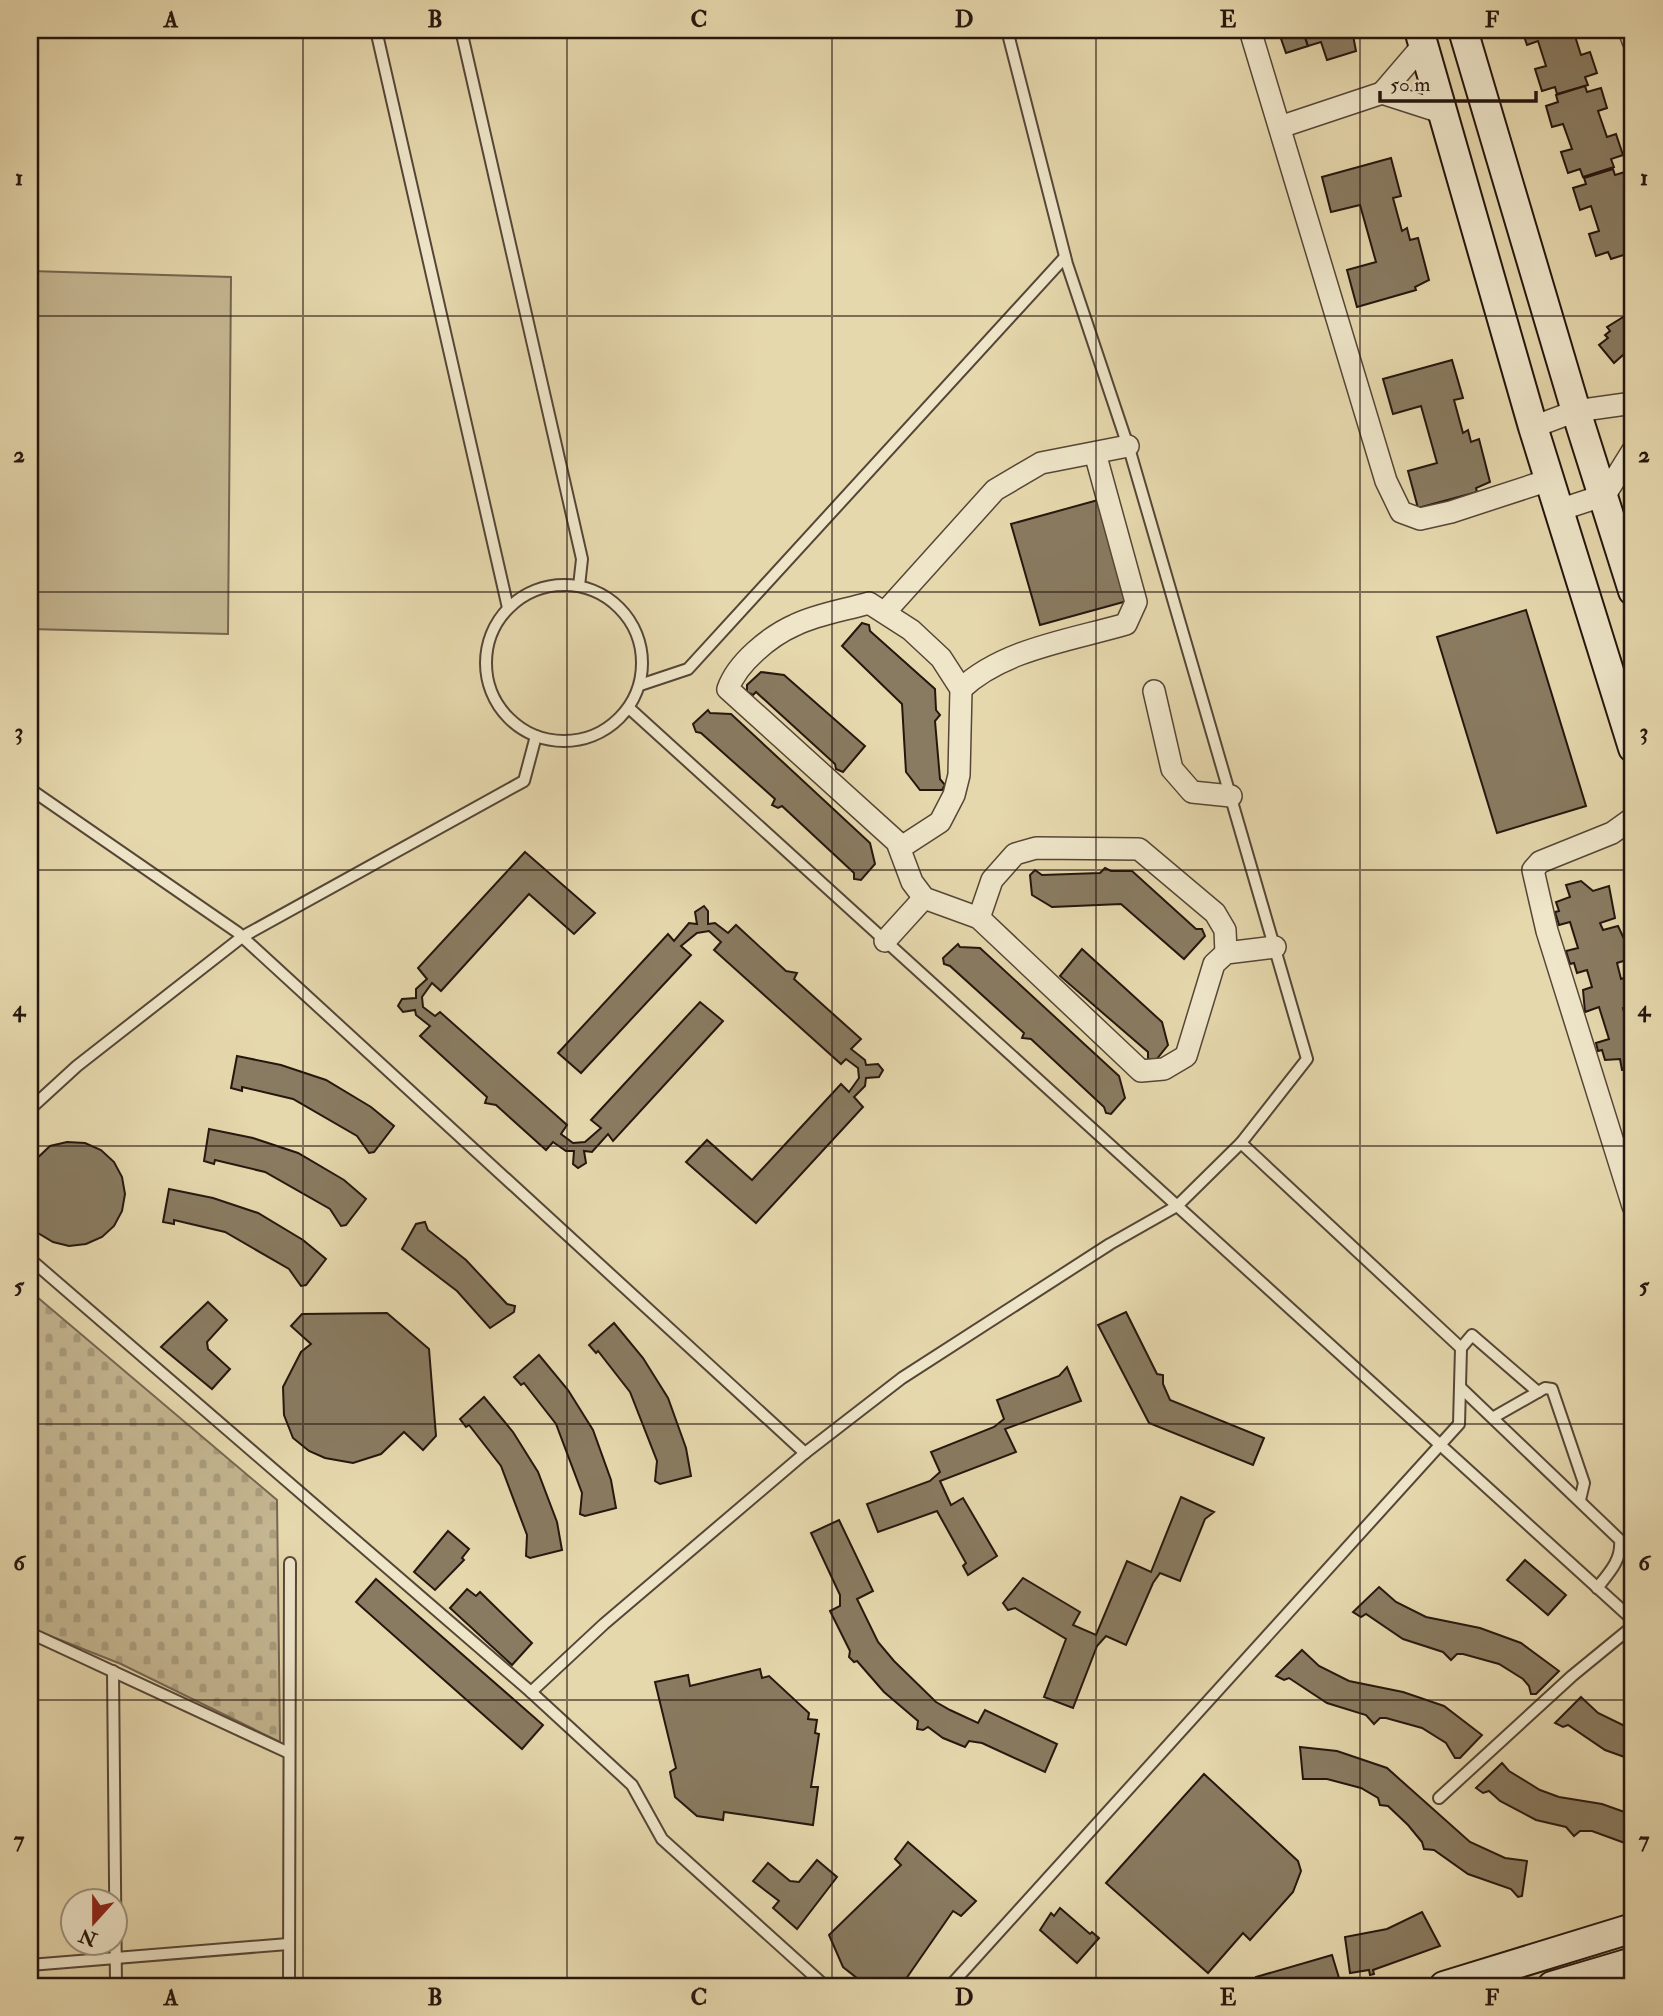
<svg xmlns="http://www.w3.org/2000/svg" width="1663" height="2016" font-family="'IM FELL Double Pica',serif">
<defs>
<pattern id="cemetery-stones" width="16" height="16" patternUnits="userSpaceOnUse" patternTransform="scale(1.75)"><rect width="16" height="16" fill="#c5b792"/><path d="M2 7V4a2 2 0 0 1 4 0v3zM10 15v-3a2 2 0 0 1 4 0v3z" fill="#a99d7d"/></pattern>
</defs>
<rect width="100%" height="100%" fill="#e6d8ad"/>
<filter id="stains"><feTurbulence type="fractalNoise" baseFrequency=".00286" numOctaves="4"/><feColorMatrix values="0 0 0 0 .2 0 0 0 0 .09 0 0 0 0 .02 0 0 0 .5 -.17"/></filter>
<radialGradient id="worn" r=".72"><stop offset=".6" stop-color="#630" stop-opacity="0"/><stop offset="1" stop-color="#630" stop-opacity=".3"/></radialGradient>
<polygon fill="#c5b792" stroke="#756650" stroke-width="2" points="30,271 231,277 228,634 30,629"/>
<polygon fill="url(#cemetery-stones)" stroke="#756650" stroke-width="2" points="30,1291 277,1500 280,1742 121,1664 30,1628"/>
<g fill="#897b61" stroke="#25160e" stroke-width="2">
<polygon points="1278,30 1302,30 1308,46 1286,53"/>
<polygon points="1303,30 1352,30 1356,51 1327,60 1321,42 1308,46"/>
<polygon points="1522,30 1573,30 1581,55 1590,52 1597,73 1585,77 1588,85 1557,94 1555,87 1542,91 1535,69 1546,66 1538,41 1527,45"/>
<polygon points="1585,86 1587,92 1601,88 1607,108 1598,111 1607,137 1616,134 1623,155 1611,159 1614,167 1583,177 1580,169 1568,173 1561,152 1572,149 1563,124 1552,127 1546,106 1558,102 1556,95"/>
<polygon points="1391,158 1401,196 1393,198 1402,231 1407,228 1410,240 1418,238 1429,280 1415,287 1416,290 1357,307 1347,270 1376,262 1360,205 1331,212 1322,177"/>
<polygon points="1613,169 1615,175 1628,171 1633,186 1633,191 1626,194 1633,216 1633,252 1611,259 1608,252 1596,256 1589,234 1599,231 1591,206 1580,210 1573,188 1586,184 1584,178"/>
<polygon points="1633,311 1633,367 1623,355 1614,363 1599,345 1608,338 1605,335 1610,331 1607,327"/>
<polygon points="1452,360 1463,398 1454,400 1463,433 1468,430 1471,442 1479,439 1490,482 1476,488 1477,492 1418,508 1408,471 1437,463 1421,406 1393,414 1383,379"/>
<polygon points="1098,500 1127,601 1040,625 1011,524"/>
<polygon points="1526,610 1586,806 1497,833 1437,637"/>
<polygon points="862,623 869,625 870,631 935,689 936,710 940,715 935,721 940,779 945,785 942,790 920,790 906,772 902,704 842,646"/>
<polygon points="761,672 784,675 865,746 843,772 836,769 835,764 756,692 753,695 747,692 747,685"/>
<polygon points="708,710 710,713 731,714 870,843 875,864 861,880 854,879 854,873 782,806 778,808 772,805 775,799 701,733 696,732 693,724"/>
<polygon points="525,852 595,913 574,934 529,894 441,991 432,983 422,997 423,1007 435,1016 440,1012 567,1125 561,1134 573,1143 585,1142 601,1128 591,1120 700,1002 723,1021 613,1141 608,1134 592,1152 584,1151 586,1163 578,1168 573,1164 574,1151 566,1151 553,1142 546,1150 496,1105 485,1103 487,1097 420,1036 430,1026 416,1015 415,1010 403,1012 398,1006 402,999 416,998 416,989 427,979 418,968"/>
<polygon points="1105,868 1111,871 1132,871 1196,929 1202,929 1205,936 1184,959 1121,904 1052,907 1032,895 1030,875 1035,870 1042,875 1100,873"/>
<polygon points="1581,881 1593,891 1609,886 1615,918 1600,923 1603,930 1618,926 1633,958 1617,963 1621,979 1633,975 1633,1004 1623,1008 1628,1027 1633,1025 1633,1067 1630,1069 1622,1070 1620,1059 1605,1060 1602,1050 1598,1051 1596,1043 1609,1039 1599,1007 1585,1012 1583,990 1592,987 1587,970 1577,973 1574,963 1570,964 1566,951 1578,948 1570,922 1559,925 1555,912 1559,911 1556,902 1570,897 1566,885"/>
<polygon points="704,906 708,911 708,924 715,923 728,933 736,925 786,971 797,973 794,979 861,1039 851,1049 865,1060 866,1065 878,1064 883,1070 879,1077 866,1078 865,1086 854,1097 863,1107 756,1223 686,1162 707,1140 752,1180 841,1084 849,1092 859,1078 858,1068 846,1059 841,1064 714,950 721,942 709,931 697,933 681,946 691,955 581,1073 558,1053 668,934 674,941 689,923 697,924 695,912"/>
<polygon points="958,944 960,947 980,948 1119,1076 1125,1098 1111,1114 1106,1113 1104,1107 1031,1039 1022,1038 1024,1033 950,966 944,964 943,958"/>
<polygon points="1082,949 1162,1022 1168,1045 1156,1060 1148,1059 1148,1052 1060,976"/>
<polygon points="237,1056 281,1065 326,1080 371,1107 394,1126 374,1152 369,1153 357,1136 293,1099 242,1087 242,1091 231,1088"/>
<polygon points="209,1129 253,1138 298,1153 344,1180 366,1199 346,1225 341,1226 330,1209 265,1172 215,1160 214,1164 204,1161"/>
<polygon points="67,1142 85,1143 101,1150 114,1162 122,1177 125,1194 122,1211 114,1226 102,1237 86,1244 69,1246 53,1242 38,1233 30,1223 30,1165 50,1146"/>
<polygon points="169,1189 213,1198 258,1213 303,1240 326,1259 306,1285 301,1286 289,1269 225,1232 174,1220 174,1224 163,1222"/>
<polygon points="425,1222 428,1230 466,1260 507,1304 515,1306 514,1312 490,1328 457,1291 402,1249 416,1224"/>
<polygon points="208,1302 227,1320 207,1342 208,1349 230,1369 212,1389 161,1347"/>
<polygon points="1126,1312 1157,1374 1163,1375 1163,1384 1170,1400 1264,1438 1253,1465 1149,1423 1098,1325"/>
<polygon points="387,1313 429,1349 436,1436 423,1450 404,1432 381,1454 353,1463 325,1458 309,1451 293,1438 284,1415 283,1387 301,1352 311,1344 291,1326 302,1314"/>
<polygon points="614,1323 643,1358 668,1398 686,1448 691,1476 660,1484 655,1481 657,1461 630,1392 598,1351 596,1353 589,1345"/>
<polygon points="539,1355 568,1390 593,1430 611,1480 616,1508 585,1516 580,1514 582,1493 556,1424 524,1383 521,1385 514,1377"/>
<polygon points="1067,1367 1081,1401 1005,1429 1016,1452 940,1481 951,1505 963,1498 997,1556 968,1575 963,1566 966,1563 937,1511 878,1532 867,1504 930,1481 940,1472 931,1452 994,1427 1004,1419 997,1400 1059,1376"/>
<polygon points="484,1397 513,1432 538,1472 557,1522 562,1550 530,1558 526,1556 527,1535 501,1466 469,1425 466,1427 460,1419"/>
<polygon points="1181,1497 1214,1512 1205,1519 1180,1581 1160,1573 1153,1583 1126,1645 1106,1636 1097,1646 1073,1708 1044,1697 1066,1639 1015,1608 1008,1610 1003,1603 1023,1578 1080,1612 1073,1625 1096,1635 1127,1561 1151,1572"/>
<polygon points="839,1520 873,1591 857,1599 878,1642 894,1661 936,1702 950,1710 978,1723 985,1710 1057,1744 1045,1772 982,1743 969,1741 965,1747 943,1738 928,1727 923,1730 917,1729 918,1721 884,1692 857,1661 854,1662 849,1657 850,1651 830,1611 840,1606 840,1595 811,1533"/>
<polygon points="448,1531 469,1549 462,1558 464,1560 435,1590 414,1572"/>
<polygon points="1525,1560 1566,1595 1548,1615 1507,1580"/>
<polygon points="376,1579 543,1725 522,1749 356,1602"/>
<polygon points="1379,1587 1396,1602 1426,1617 1480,1628 1521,1643 1559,1671 1536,1694 1531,1694 1529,1686 1523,1679 1499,1664 1463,1654 1457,1654 1451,1660 1443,1652 1403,1639 1366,1614 1361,1617 1353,1612"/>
<polygon points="467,1589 476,1596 480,1592 532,1643 512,1665 450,1608"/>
<polygon points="1302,1650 1319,1666 1349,1681 1403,1692 1444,1706 1482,1735 1460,1758 1455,1758 1446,1743 1422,1728 1386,1718 1380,1718 1374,1724 1366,1715 1327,1703 1289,1678 1284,1680 1276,1676"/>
<polygon points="760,1669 762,1678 769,1676 809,1713 808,1719 817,1720 815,1733 819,1734 811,1787 818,1787 813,1825 724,1812 723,1820 697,1816 675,1797 670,1772 676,1768 655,1682 688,1675 690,1686"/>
<polygon points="1581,1697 1598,1713 1633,1730 1633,1760 1605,1750 1568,1725 1563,1727 1555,1723"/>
<polygon points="1300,1747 1337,1751 1387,1768 1470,1842 1505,1858 1527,1861 1522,1896 1518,1897 1511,1889 1468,1874 1434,1850 1424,1849 1422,1842 1408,1825 1388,1806 1380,1805 1378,1798 1361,1788 1327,1779 1303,1779"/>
<polygon points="1502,1763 1509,1771 1540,1790 1559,1797 1602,1804 1633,1815 1633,1846 1592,1831 1580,1831 1574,1836 1566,1827 1536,1820 1500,1801 1489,1791 1483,1793 1476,1788"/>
<polygon points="1204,1774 1298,1861 1301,1871 1293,1892 1250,1940 1243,1933 1208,1973 1106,1883"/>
<polygon points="908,1842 976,1901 961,1916 953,1911 901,1986 867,1986 843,1967 829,1935 901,1865 895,1859"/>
<polygon points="817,1860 837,1877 797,1929 773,1908 779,1901 753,1881 768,1863 790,1881 799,1882"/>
<polygon points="1060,1908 1090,1934 1092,1932 1099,1938 1077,1963 1040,1930 1051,1913 1054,1916"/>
<polygon points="1422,1912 1440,1946 1373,1970 1374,1974 1370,1975 1369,1970 1350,1973 1345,1937 1387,1929"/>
<polygon points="1332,1955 1340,1981 1324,1986 1253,1986 1257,1982 1256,1977"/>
<polygon points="1019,1980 1041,1986 994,1986 1002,1982"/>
</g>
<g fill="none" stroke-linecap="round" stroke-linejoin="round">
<g stroke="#554636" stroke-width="14">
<g id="service">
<polyline points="376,30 508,608"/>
<polyline points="461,30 582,559 579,586"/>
<circle cx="564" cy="663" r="78"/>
<polyline points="640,685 688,669 1065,257"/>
<polyline points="629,708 1633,1620"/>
<polyline points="30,789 237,932 805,1453"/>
<polyline points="30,1109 77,1066 242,937 524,781 536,736"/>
<polyline points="30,1259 531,1692 632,1785 662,1839 825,1986"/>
<polyline points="1461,1348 1472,1335 1538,1392"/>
<path d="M1460 1387 1620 1540C1622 1560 1609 1573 1597 1588"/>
<polyline points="1494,1417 1545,1388 1552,1389 1584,1483 1580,1500"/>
<polyline points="30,1633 289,1753"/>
<polyline points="113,1671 116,1986"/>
<polyline points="531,1692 604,1624 805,1453 902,1378 1110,1244 1177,1206 1241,1143 1307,1059 1131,455 1067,264 1007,30"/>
<polyline points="1439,1798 1572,1676 1633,1626"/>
<polyline points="30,1965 288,1944"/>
<polyline points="289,1986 290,1563"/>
<polyline points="950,1986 1459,1424 1461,1348 1241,1143"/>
</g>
</g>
<g stroke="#554636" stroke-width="24">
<g id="minor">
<polyline points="1250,30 1386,481 1401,512 1420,519 1451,512 1549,480"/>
<polyline points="1629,30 1633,41"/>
<polyline points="1424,44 1382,93 1444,113"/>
<polyline points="1280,127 1382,93"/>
<polyline points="1533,427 1576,411 1633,403"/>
<polyline points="1559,510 1605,495 1633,450"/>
<polyline points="886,611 995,490 1041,463 1128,446"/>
<path d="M961 689C1003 649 1072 640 1126 624L1136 602 1095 453"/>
<polyline points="1154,691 1172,769 1192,792 1231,796"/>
<polyline points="1633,818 1612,833 1540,862 1533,870 1547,931 1633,1206"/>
<path d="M900 848 940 822 954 795 959 775 961 689 941 658 911 630 869 603C845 610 817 614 795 625 770 636 737 663 728 689L897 842 912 882 924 898 979 918 1141 1071 1164 1069 1186 1056 1214 964 1226 953 1275 947"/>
<polyline points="979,918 992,880 1015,854 1036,848 1139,849 1215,913 1225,930 1226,953"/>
<polyline points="885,941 924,898"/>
</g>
</g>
<g stroke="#25160e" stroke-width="32">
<g id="secondary">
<polyline points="1419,30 1533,427 1633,748"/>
<polyline points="1463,30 1576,411 1633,591"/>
<polyline points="1444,1986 1633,1928"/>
<polyline points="1552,1986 1633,1962"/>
</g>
</g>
<use href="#service" stroke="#efe6ca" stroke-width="10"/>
<use href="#minor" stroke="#efe6ca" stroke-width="21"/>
<use href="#secondary" stroke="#efe6ca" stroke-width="28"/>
</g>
<path fill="none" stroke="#25160e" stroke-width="2" stroke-opacity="0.55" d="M303 30V1986M567 30V1986M832 30V1986M1096 30V1986M1360 30V1986M30 316H1633M30 592H1633M30 870H1633M30 1146H1633M30 1424H1633M30 1700H1633"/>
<rect width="1663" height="2016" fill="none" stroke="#e6d8ad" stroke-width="77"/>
<g transform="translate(94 1922) rotate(201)"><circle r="33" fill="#efe6ca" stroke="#9e937f" stroke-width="2"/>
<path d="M0-5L12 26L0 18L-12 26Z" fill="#8f2418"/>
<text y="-10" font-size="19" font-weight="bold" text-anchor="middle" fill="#25160e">N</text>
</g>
<path d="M1380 91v10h156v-10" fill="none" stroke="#25160e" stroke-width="3.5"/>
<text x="1390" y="91" font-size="21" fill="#25160e" stroke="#efe6ca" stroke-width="5" paint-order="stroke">50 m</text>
<rect x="38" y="38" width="1586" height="1940" fill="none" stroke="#25160e" stroke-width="2.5"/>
<g font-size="23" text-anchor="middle" font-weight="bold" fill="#25160e">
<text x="171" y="27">A</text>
<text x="435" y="27">B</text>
<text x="699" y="27">C</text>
<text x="964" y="27">D</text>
<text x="1228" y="27">E</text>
<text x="1492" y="27">F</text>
<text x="19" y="185">1</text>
<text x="1644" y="185">1</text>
<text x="19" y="462">2</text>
<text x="1644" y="462">2</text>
<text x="19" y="739">3</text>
<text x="1644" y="739">3</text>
<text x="19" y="1016">4</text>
<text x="1644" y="1016">4</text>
<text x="19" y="1293">5</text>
<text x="1644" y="1293">5</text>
<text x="19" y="1570">6</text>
<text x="1644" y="1570">6</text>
<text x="19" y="1847">7</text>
<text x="1644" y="1847">7</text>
<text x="171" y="2005">A</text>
<text x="435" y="2005">B</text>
<text x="699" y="2005">C</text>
<text x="964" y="2005">D</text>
<text x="1228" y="2005">E</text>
<text x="1492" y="2005">F</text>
</g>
<rect width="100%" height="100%" filter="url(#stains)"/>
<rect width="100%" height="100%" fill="url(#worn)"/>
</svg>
